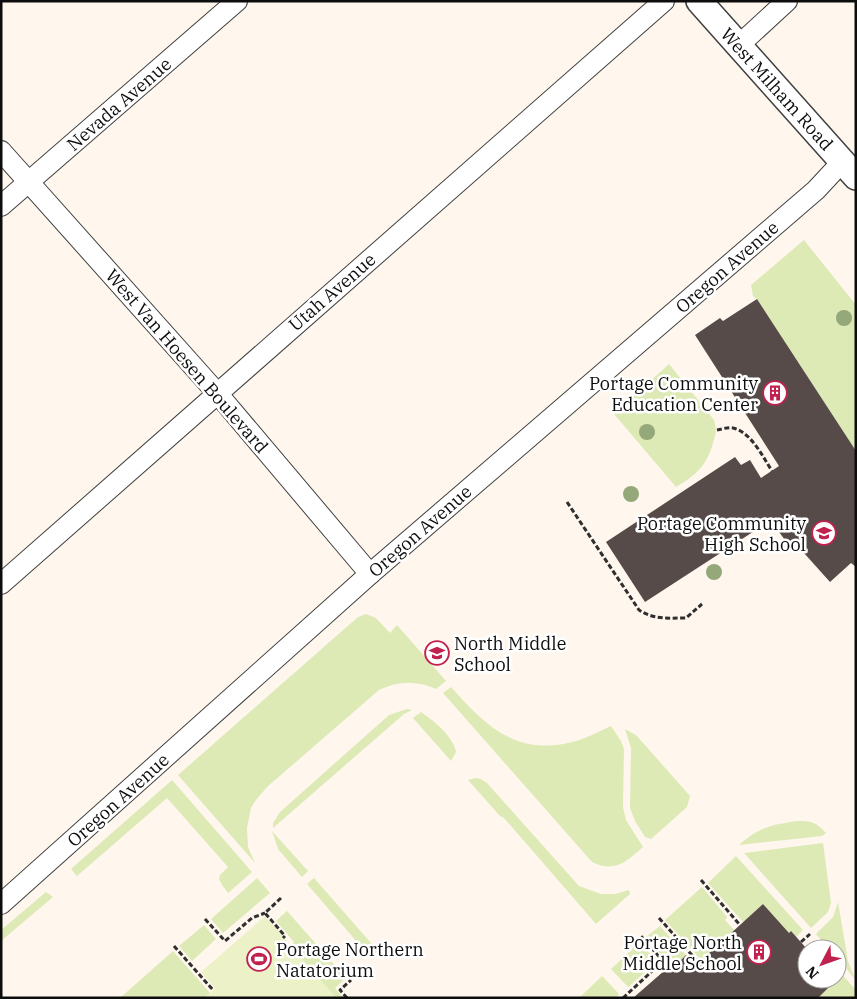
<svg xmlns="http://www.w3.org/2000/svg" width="857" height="999" font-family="'IBM Plex Serif',serif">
<rect width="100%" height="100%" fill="#fff7ed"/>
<g fill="#ddeab6">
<polygon points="804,240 856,305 856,451 757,299 753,296 751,285"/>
<path d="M669 364 714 420C717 430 716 434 713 443 706 467 696 475 676 487L614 414Z"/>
<path d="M366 614 376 618 390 633 397 625 446 681 436 689C416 680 398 681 379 690L267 787 256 800 251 808 247 828 248 847 255 863 178 775 358 617Z"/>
<path d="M451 687C484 724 514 755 568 743 583 740 598 732 611 726L621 741 624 749 623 807 626 820 643 847C626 862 615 873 592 862L443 693Z"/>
<polygon points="407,709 412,710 404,714 273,828 273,823 280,812 389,715"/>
<path d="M421 712C434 721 453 736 456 752L451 761 413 718Z"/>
<polygon points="625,729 636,735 690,796 687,807 651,839 645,837 635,821 630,808 631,748"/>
<polygon points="475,778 481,779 487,783 579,886 601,894 615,894 629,890 630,894 596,924 504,818 500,816 468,780"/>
<polygon points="172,780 252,872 228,893 222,885 219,879 220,875 228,867 167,798 77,876 71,869"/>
<path d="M797 821C813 821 815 822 826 833L822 836 739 845C759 827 771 825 797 821Z"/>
<polygon points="272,831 308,871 302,877 278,849"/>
<polygon points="823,843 831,903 828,912 811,928 744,853"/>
<polygon points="736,856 803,930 796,937 791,931 789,933 763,904 743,922 708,883"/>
<polygon points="257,878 270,893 223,933 211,919"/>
<polygon points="314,878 378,951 370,957 307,884"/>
<polygon points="702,887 727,917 725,920 734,930 701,960 665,920"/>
<polygon points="46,892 53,897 1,941 1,930"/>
<polygon points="838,902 848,961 855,979 837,958 837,949 829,949 816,934 833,917"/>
<polygon points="287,911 346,978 335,988 343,998 336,998 290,946 294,942 276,921"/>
<polygon points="204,925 216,939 192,961 179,946"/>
<polygon points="660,926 686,955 674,967 672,964 670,965 646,937"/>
<polygon points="640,942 657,962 628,987 611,969"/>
<polygon points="173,951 210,993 205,998 120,998"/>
<polygon points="837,969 856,990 856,998 818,998 833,983 829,979 837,979"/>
<polygon points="602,976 619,994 616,998 579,998"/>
</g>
<polygon fill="#edf1c8" points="265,916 336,998 205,998 215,988 201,972"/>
<g fill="#564b49">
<polygon points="757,299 856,451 856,567 851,563 830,582 795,543 790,547 774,525 777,523 773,519 645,602 606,542 735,457 741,465 750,460 761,478 779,466 695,335 720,318 723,321"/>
<polygon points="763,904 789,933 791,931 807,949 807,979 829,979 833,983 818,998 633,998 672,964 674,967 686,955 696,965"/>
</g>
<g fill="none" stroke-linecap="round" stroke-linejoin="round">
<g stroke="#404040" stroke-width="22">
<g id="minor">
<polyline points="738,46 787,1"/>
<polyline points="1,151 217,393 370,574"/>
<polyline points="1,206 237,1"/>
<polyline points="1,584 664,1"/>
<polyline points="1,904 370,574 816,190 842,162"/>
</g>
</g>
<g stroke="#404040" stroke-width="28">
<polyline id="tertiary" points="699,1 856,177"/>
</g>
<g stroke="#2f2f2f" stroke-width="3" stroke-dasharray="5 2.5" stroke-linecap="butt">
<polyline points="748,1 748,2"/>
<path d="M717 430C722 429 728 427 733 428 751 432 763 457 772 471"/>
<path d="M567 502 639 610C654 620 669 618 686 618L702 604"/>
<polyline points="701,880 740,925"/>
<polyline points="281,898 265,913 285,936 283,938"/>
<polyline points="659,918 699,963"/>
<polyline points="205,919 225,941 252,918 265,913"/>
<polyline points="801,942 810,934"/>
<polyline points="174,946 213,990"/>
<polyline points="347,998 340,990 351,980"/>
<polyline points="623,998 663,961 640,935"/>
</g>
<use href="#minor" stroke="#fff" stroke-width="20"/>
<use href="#tertiary" stroke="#fff" stroke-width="25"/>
</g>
<g fill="#94a87a">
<circle cx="844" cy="318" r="8"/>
<circle cx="647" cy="432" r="8"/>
<circle cx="631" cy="494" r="8"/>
<circle cx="714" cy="572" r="8"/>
</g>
<defs>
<g id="building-ring" transform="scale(1.25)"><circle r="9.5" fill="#fff" stroke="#c1214e" stroke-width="1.5"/><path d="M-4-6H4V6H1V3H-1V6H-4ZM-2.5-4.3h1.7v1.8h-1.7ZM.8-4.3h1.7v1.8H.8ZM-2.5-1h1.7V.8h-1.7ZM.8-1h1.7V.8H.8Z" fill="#c1214e"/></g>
<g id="school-ring" transform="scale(1.25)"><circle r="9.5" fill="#fff" stroke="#c1214e" stroke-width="1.5"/><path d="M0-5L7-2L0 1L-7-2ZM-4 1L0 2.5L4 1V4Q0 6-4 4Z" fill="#c1214e"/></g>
<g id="stadium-ring" transform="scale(1.25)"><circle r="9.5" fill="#fff" stroke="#c1214e" stroke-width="1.5"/><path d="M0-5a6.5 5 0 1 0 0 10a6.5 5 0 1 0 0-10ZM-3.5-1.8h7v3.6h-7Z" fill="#c1214e"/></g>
</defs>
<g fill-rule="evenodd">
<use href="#building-ring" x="775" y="393"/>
<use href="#school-ring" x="824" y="533"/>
<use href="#school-ring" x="437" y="653"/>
<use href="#building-ring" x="759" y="952"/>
<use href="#stadium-ring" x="259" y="959"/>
</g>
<g text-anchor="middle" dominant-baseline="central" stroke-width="5" stroke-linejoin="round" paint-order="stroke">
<g font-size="18" fill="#0d0d0d" stroke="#fff">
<text transform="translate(777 89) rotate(48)">West Milham Road</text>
<text transform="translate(119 104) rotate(-41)">Nevada Avenue</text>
<text transform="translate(727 267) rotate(-41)">Oregon Avenue</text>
<text transform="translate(332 292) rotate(-41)">Utah Avenue</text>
<text transform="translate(187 361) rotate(49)">West Van Hoesen Boulevard</text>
<text transform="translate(420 531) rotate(-41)">Oregon Avenue</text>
<text transform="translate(118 800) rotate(-42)">Oregon Avenue</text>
</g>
<g font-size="18" fill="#0d0d0d" stroke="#fff" text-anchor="end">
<text x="758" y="383">Portage Community<tspan x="758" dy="21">Education Center</tspan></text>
<text x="806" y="523">Portage Community<tspan x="806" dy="21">High School</tspan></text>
<text x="454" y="643" text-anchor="start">North Middle<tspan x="454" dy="21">School</tspan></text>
<text x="742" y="942">Portage North<tspan x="742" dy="21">Middle School</tspan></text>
<text x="276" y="949" text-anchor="start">Portage Northern<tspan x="276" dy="21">Natatorium</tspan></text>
</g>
</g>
<rect width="857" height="999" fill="none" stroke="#0d0d0d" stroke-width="5"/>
<g transform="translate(822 964) rotate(229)"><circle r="24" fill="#ffffff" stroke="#9e9e9e"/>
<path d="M0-4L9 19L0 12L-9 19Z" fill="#c1214e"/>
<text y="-8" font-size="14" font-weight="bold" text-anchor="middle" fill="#0d0d0d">N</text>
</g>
</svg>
